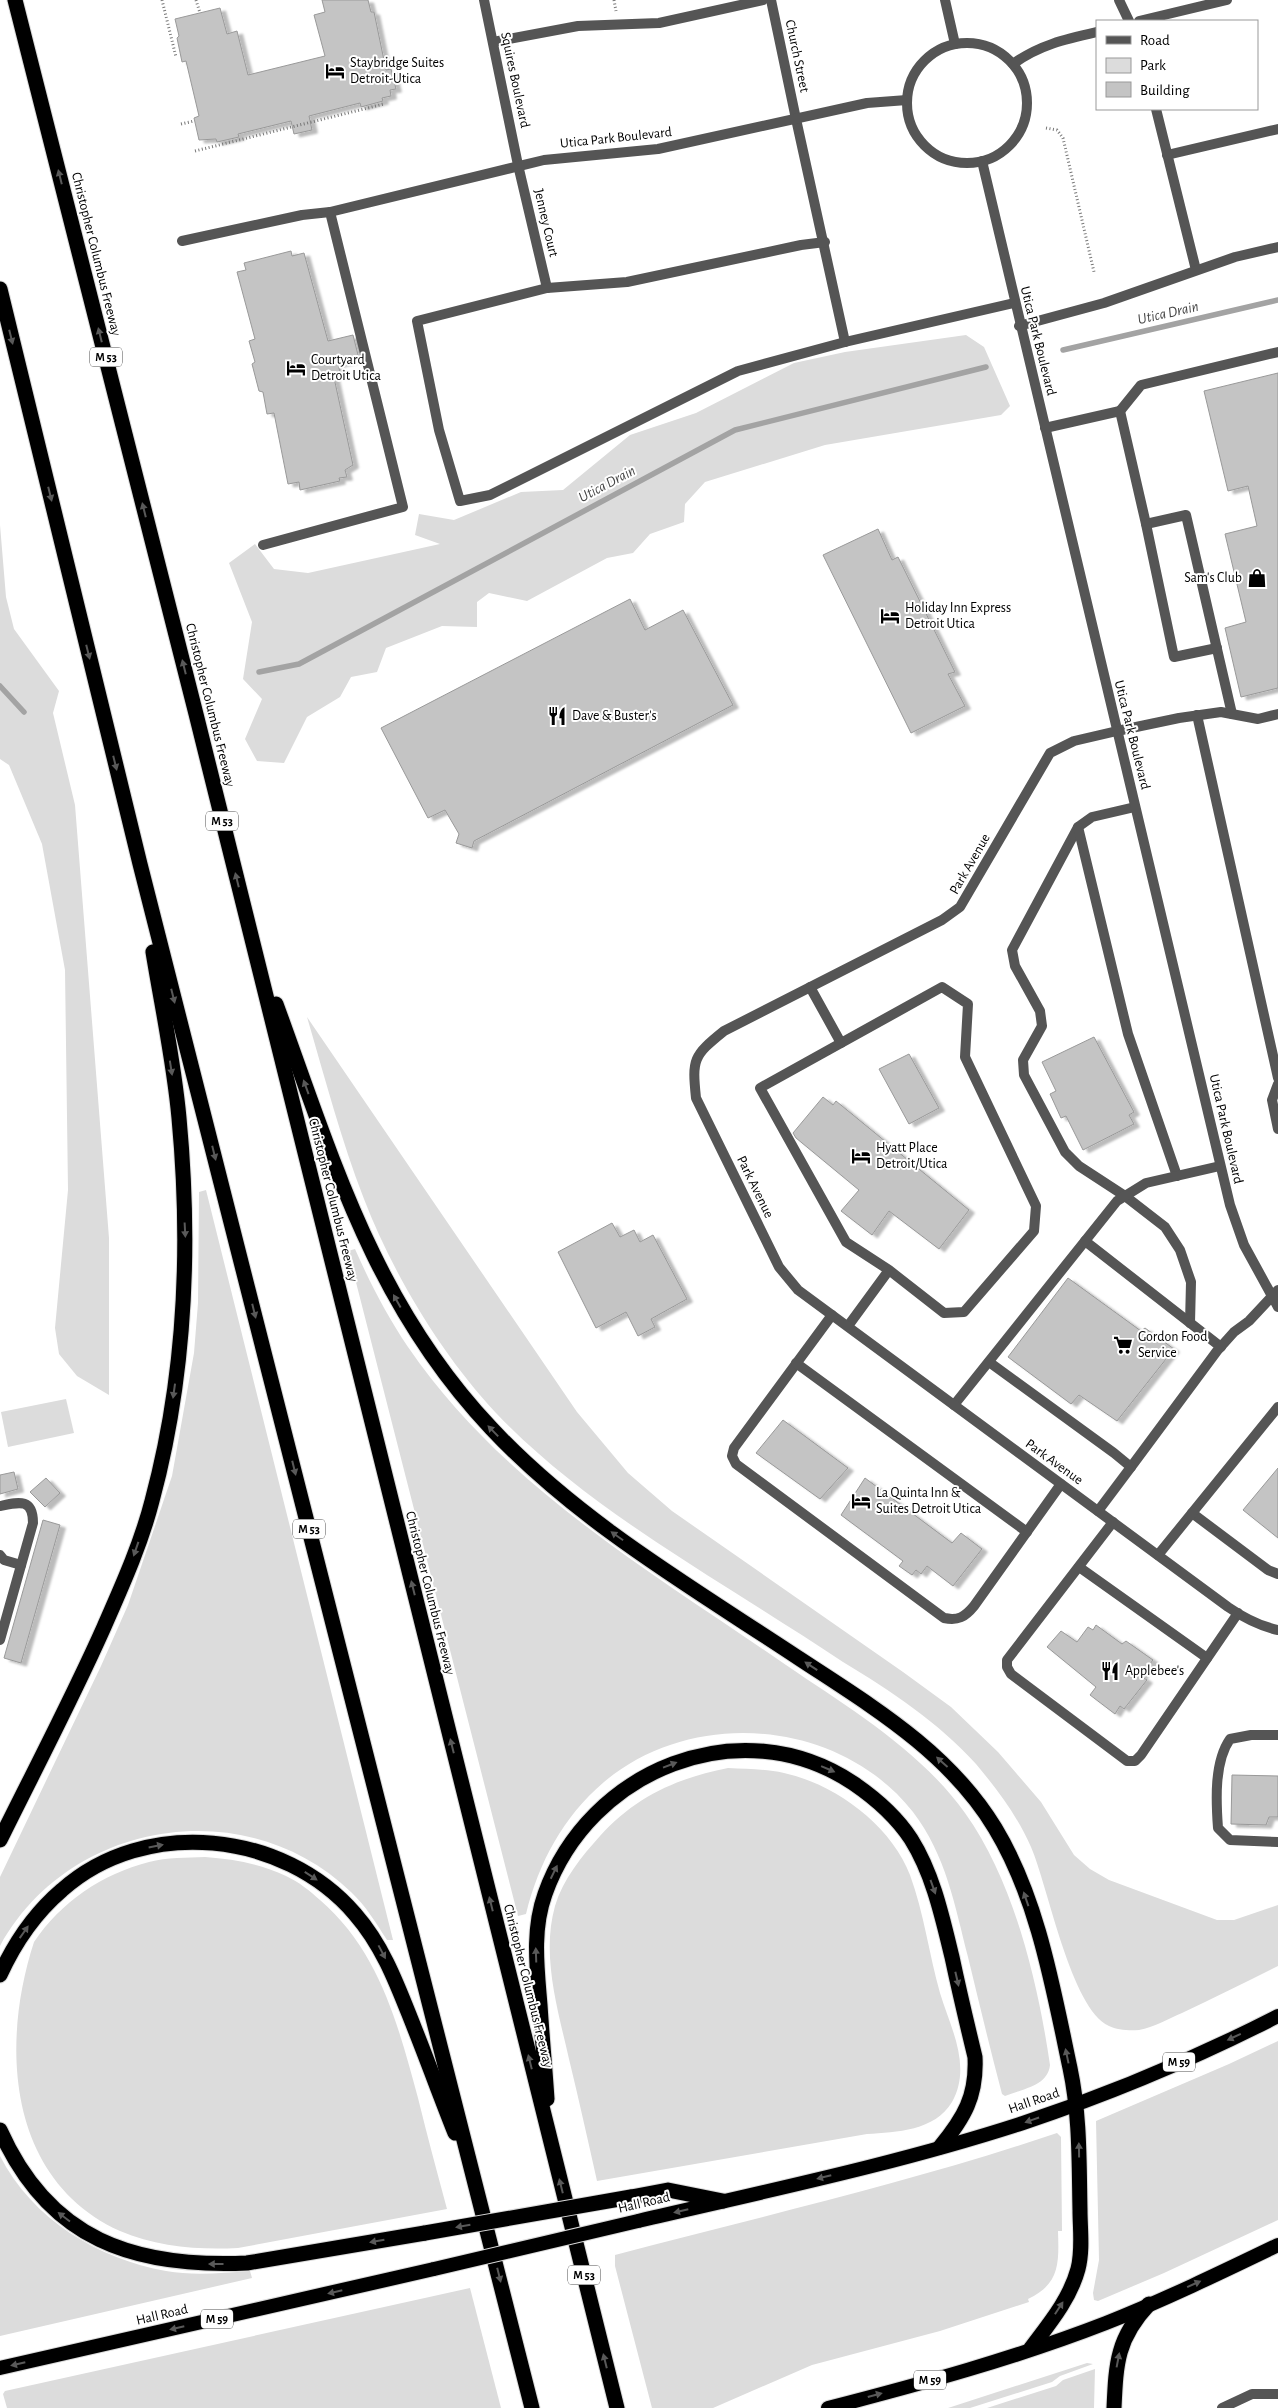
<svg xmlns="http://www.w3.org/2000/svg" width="1278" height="2408" font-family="'Alegreya Sans',sans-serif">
<defs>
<filter id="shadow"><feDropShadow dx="5.5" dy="3" stdDeviation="1" flood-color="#0004"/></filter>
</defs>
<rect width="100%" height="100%" fill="#fff"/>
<g fill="#dcdcdc">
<polygon points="966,335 984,347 1010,406 1001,415 825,445 705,482 685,504 684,522 650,534 633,553 607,558 527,601 489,593 477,602 477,627 442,626 386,648 377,672 351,677 340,697 307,717 284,763 257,761 245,739 262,699 243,679 252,622 229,563 255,544 274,569 308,573 440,544 415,535 419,514 454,520 521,492 563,490 630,435 696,413 794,363 845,352"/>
<polygon points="0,525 6,597 14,629 59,691 53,713 75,805 109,1238 109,1395 77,1376 59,1354 55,1328 68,1190 65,970 42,844 9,765 0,759"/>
<path d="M307 1017 577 1412 628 1473 672 1511 903 1672 951 1707 998 1752 1041 1802 1074 1855 1090 1869 1109 1880 1217 1920H1234L1278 1905V1966C1246 1982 1214 1998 1182 2013 1168 2019 1154 2027 1139 2030 1130 2031 1117 2030 1109 2026 1071 2009 1048 1886 1031 1847 1018 1817 997 1789 976 1764 938 1722 891 1691 843 1662 807 1638 770 1615 734 1592 650 1539 565 1485 496 1413 441 1354 393 1274 364 1199 341 1140 325 1078 307 1017Z"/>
<path d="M206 1190 393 1940H387C376 1923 366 1906 351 1892 246 1791 69 1820 0 1946V1877L101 1666 128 1605 172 1476 194 1353 198 1303 199 1192Z"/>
<path d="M355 1249C370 1283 387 1316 408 1347 503 1486 650 1571 786 1665 849 1708 920 1750 965 1813 1014 1881 1038 1983 1050 2065 1048 2086 1022 2089 1005 2096L1002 2094C990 2048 979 2003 968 1957 955 1906 946 1855 913 1812 841 1720 694 1706 604 1782 563 1817 539 1862 526 1914L518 1916 348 1251Z"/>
<polygon points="66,1399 74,1433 8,1447 1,1412"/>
<path d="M728 1768C747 1769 766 1769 784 1773 835 1784 891 1825 910 1875 924 1913 929 1954 940 1993 951 2029 972 2066 952 2102 935 2131 896 2132 867 2134L597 2181C588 2141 579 2100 569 2059 558 2010 541 1956 555 1906 563 1879 582 1856 600 1836 635 1797 677 1778 728 1768Z"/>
<path d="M205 1857C234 1859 260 1864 286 1876 299 1882 310 1891 320 1900 380 1952 398 2025 418 2098 427 2135 437 2172 447 2209L238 2248C199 2250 157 2247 120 2231 8 2180 0 2046 34 1942 61 1902 102 1874 149 1862 167 1857 187 1858 205 1857Z"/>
<polygon points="1278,2041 1278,2220 1164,2273 1098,2301 1094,2300 1093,2293 1099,2260 1096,2121 1229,2064"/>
<path d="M1057 2133 1061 2137 1062 2231H1058C1059 2263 1060 2284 1028 2299L1029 2302 940 2331 812 2365 713 2408H652L615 2266V2255C762 2216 913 2182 1057 2133Z"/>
<path d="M0 2156C32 2219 98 2259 166 2271 194 2276 222 2273 250 2271L252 2278 0 2336Z"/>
<polygon points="470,2288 501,2408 7,2408 3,2394 5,2391"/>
<polygon points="1087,2363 1093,2364 1060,2376 1052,2382 970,2408 948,2408"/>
<polygon points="1095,2369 1094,2408 987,2408 1056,2386 1063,2380"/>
</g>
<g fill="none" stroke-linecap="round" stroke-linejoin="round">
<g stroke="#a3a3a3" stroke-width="5.5">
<polyline points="1063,350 1278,300"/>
<polyline points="259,672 299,664 735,430 986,367"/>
<polyline points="0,686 24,712"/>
</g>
</g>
<g fill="#c4c4c4" stroke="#999" filter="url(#shadow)">
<polygon points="322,0 368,0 371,12 374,12 386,70 391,69 396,89 390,90 391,96 382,98 383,101 361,107 360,103 309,116 312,130 294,134 291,121 238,134 239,137 217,142 216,139 199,140 194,118 199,116 186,61 182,62 177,38 179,36 175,19 220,8 227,34 237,31 248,75 325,56 314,15 325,12"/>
<polygon points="291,251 292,256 304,253 328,341 353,335 359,359 338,364 340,372 333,373 353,465 345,470 347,477 339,478 340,481 300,490 299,482 288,484 274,413 267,414 263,392 259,391 252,364 255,362 249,341 255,339 237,272 246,270 244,263"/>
<polygon points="1278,373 1278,688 1241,697 1225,628 1246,622 1225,534 1257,526 1248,486 1228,491 1204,391"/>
<polygon points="878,529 892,560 898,557 955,672 948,674 965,706 911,733 823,555"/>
<polygon points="630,599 645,630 683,610 733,705 474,841 472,848 456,843 459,834 445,810 428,818 381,728"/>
<polygon points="1094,1037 1134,1112 1129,1115 1134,1124 1083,1150 1066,1116 1061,1118 1050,1094 1056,1091 1042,1062"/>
<polygon points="909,1054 939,1108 909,1124 879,1069"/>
<polygon points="823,1097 833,1105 836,1101 969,1210 939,1249 889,1211 872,1235 841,1211 859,1190 796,1138 793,1133"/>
<polygon points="612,1223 620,1237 634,1230 640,1242 653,1235 687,1299 651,1319 655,1327 638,1336 626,1312 596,1328 558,1252"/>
<polygon points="1068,1278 1141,1331 1145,1328 1174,1349 1117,1421 1079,1395 1071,1404 1008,1357"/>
<polygon points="783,1420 848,1468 820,1499 756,1453"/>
<polygon points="1278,1468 1278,1538 1243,1510"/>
<polygon points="14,1472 18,1489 0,1494 0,1475"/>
<polygon points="46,1478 60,1493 45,1507 30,1492"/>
<polygon points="865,1478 952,1543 961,1533 982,1549 953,1586 927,1566 921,1574 916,1570 912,1575 899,1566 903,1561 841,1515"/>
<polygon points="43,1520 60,1525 21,1663 4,1658"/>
<polygon points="1096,1625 1122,1644 1126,1641 1153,1660 1141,1676 1147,1680 1124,1709 1120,1706 1115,1714 1090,1695 1096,1687 1047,1647 1061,1631 1077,1642 1088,1627 1093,1630"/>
<polygon points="1232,1775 1278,1776 1278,1817 1269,1817 1266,1825 1231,1824"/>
</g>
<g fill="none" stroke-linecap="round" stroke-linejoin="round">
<g stroke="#dbdbdb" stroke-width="16">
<g id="trunk">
<path d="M638 2221C766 2191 897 2164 1023 2123 1110 2094 1196 2058 1278 2016"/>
<polyline points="0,2368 434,2269"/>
<path d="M828 2408C921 2384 1016 2358 1106 2323 1164 2300 1222 2272 1278 2245"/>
</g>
</g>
<g stroke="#dbdbdb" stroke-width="17">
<g id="motorway">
<polyline points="15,0 196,714 617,2408"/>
<polyline points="0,289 140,864 532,2408"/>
<path d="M276 1004C333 1160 374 1304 491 1428 579 1522 693 1588 800 1659 873 1707 949 1752 995 1828 1038 1899 1053 1988 1070 2068 1080 2115 1079 2162 1080 2210 1080 2229 1083 2250 1078 2269 1070 2299 1049 2324 1031 2348"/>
<path d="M0 1840C35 1769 72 1699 104 1627 122 1586 141 1544 152 1501 186 1375 191 1247 179 1118 174 1062 162 1007 153 952"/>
<path d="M0 1975C15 1942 35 1913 62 1890 145 1816 284 1831 355 1914 384 1947 398 1987 414 2027 428 2062 441 2098 455 2133"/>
<path d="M547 2099C545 2068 542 2036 540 2005 537 1968 532 1930 545 1894 589 1770 740 1708 853 1783 875 1798 896 1816 911 1839 933 1874 942 1916 952 1957 959 1990 967 2024 975 2057 977 2096 964 2118 940 2147"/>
<path d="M0 2130C49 2240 134 2268 247 2263L425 2233"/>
<polyline points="631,2197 668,2190 723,2201"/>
<path d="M1114 2408C1116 2363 1117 2338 1149 2304"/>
</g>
</g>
<g stroke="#777" stroke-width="3" stroke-dasharray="1 2.5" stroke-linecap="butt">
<polyline points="162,0 176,57"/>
<polyline points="196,0 200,13"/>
<polyline points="614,0 616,11"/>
<polyline points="181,124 194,121"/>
<polyline points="1046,128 1057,130 1063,138 1094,272"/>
<polyline points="195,151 384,104"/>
</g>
<g stroke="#555" stroke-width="10">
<polyline points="1156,109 1196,270"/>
<polyline points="796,119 845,342"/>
<polyline points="1167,155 1278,129"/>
<polyline points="518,165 547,288"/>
<polyline points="182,241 302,215 330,212 403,507 263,545"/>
<polyline points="825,242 801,245 627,282 547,288 417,321 439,430 460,501 490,495 738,371 845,342 1014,303"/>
<polyline points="1019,326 1104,303 1235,257 1278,247"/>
<polyline points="1120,411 1141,385 1278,352"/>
<polyline points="1045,428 1120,411 1146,524 1186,515 1232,714"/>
<polyline points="1146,524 1174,657 1217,648"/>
<polyline points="1197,715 1278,1078"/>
<polyline points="1117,731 1179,718 1221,712 1258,719 1278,714"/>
<polyline points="1135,807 1092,817 1078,827 1012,950 1015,966 1040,1011 1042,1026 1023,1060 1024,1075 1065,1152 1079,1166 1125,1196 1165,1227 1180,1250 1191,1282 1190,1323"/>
<polyline points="1078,827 1128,1034 1177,1176"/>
<polyline points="810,987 841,1043"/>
<polyline points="1278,1084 1272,1100 1278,1129"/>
<polyline points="1085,1241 1221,1347"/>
<path d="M832 1315 734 1448 732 1456 736 1464 944 1618C958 1621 965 1617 974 1606L1061 1484"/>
<polyline points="848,1326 889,1270 846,1242 760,1088 942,987 968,1004 965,1057 1036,1206 1034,1231 964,1312 944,1313 889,1270"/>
<polyline points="989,1362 1114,1453 1131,1467 1217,1351 1234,1332 1249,1321 1278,1290"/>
<polyline points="796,1363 1027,1532"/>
<polyline points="954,1405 1117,1201 1146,1183 1220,1166"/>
<path d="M0 1506C19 1502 33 1498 33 1523L0 1640"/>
<polyline points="1098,1511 1131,1467"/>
<polyline points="1192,1513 1268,1570 1278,1574"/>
<polyline points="1113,1522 1007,1660 1007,1667 1011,1674 1127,1761 1135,1761 1141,1755 1238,1613"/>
<polyline points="0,1555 4,1560 21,1565"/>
<polyline points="1158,1555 1278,1407"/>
<polyline points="1079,1567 1207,1658"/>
<path d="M1278 1735H1251L1230 1739C1214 1762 1216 1801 1218 1828L1230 1840 1278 1842"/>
<polyline points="1222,2408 1252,2394 1278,2394"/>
</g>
<g stroke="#555" stroke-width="10">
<polyline points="484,0 518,165"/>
<polyline points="771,0 796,119"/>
<polyline points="945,0 955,44"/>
<polyline points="1119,0 1129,21"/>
<polyline points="1139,21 1227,0"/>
<polyline points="493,42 578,26 659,23 763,0"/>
<circle cx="967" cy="103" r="60"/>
<path d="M1013 64C1039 45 1066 39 1097 32"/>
<polyline points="982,161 1230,1205 1244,1245 1278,1307"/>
<polyline points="330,212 544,160 658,149 867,103 907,100"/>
<path d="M1117 731 1074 741 1050 753 960 907 942 920 724 1031C693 1056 692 1059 696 1098L779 1267 798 1290 1228 1607C1244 1618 1259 1626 1278 1630"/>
</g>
<use href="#trunk" stroke="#000" stroke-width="14"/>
<use href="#motorway" stroke="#000" stroke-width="15"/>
<g stroke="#dbdbdb" stroke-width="16" stroke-linecap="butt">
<polyline id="trunk-bridge" points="434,2269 638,2221"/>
</g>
<g stroke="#dbdbdb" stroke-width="17" stroke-linecap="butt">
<polyline id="motorway-bridge" points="425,2233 631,2197"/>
</g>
<use href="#trunk-bridge" stroke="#000" stroke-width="14"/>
<use href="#motorway-bridge" stroke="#000" stroke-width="15"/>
</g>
<defs><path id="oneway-solid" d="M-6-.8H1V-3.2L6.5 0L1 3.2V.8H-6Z" transform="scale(1.25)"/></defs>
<g fill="#595959">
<use href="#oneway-solid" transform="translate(60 177) rotate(-104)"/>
<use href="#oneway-solid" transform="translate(100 335) rotate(-104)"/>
<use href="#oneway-solid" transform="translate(11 337) rotate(76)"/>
<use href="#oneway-solid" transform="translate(50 494) rotate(76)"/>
<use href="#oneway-solid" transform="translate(144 510) rotate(-104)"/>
<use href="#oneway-solid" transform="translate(88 652) rotate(76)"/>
<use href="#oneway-solid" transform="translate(184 667) rotate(-104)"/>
<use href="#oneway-solid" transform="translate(115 763) rotate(76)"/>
<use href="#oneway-solid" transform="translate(237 880) rotate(-104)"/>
<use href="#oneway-solid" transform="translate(173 996) rotate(76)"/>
<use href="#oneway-solid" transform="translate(171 1068) rotate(81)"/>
<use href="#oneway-solid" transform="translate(306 1087) rotate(-110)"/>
<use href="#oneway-solid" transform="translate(214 1153) rotate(76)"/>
<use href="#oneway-solid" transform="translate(185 1230) rotate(87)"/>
<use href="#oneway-solid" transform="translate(397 1301) rotate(-119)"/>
<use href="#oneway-solid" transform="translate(254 1311) rotate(76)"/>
<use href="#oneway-solid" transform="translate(174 1391) rotate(98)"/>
<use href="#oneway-solid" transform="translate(493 1431) rotate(-134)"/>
<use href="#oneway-solid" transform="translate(294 1468) rotate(76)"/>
<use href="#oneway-solid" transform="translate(617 1536) rotate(-145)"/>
<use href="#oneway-solid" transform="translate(136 1549) rotate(109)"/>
<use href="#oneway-solid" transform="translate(413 1588) rotate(-104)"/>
<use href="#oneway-solid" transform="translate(811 1666) rotate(-147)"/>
<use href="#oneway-solid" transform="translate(452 1746) rotate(-104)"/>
<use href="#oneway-solid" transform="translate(942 1762) rotate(-138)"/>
<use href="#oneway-solid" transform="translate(670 1765) rotate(-21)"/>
<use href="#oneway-solid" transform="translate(828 1769) rotate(23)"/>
<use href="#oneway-solid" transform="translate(156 1846) rotate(-11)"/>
<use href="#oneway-solid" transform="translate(554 1872) rotate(-64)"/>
<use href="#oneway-solid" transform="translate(311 1876) rotate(33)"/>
<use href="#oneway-solid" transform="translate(933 1887) rotate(70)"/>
<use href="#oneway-solid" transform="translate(1026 1899) rotate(-109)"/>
<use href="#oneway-solid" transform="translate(491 1904) rotate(-104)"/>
<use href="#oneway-solid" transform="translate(24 1932) rotate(-55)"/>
<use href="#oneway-solid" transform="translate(382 1952) rotate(62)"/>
<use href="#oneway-solid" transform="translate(536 1955) rotate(-92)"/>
<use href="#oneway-solid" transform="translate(957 1979) rotate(77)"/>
<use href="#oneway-solid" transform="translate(1234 2037) rotate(155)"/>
<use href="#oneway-solid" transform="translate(1067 2056) rotate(-102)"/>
<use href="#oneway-solid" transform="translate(530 2062) rotate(-104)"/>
<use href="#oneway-solid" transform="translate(1032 2120) rotate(161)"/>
<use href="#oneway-solid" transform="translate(1079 2150) rotate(-91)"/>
<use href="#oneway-solid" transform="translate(824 2177) rotate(166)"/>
<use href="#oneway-solid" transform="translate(561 2186) rotate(-104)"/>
<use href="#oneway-solid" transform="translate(681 2211) rotate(167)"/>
<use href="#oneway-solid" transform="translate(64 2217) rotate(-143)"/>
<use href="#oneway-solid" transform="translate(463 2226) rotate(170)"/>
<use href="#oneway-solid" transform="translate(377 2241) rotate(170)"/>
<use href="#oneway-solid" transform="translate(216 2264) rotate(-180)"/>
<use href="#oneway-solid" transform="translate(499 2275) rotate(76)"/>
<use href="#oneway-solid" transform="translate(1194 2284) rotate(-24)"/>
<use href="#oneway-solid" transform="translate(335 2292) rotate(167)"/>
<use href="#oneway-solid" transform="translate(1059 2308) rotate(-57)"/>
<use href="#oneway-solid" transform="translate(177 2328) rotate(167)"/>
<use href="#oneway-solid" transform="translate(1118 2360) rotate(-79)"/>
<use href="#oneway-solid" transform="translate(605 2361) rotate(-104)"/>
<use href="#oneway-solid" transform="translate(18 2364) rotate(167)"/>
<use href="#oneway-solid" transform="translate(875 2395) rotate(-15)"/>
</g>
<defs>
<g id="hotel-bare" transform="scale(1.5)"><path d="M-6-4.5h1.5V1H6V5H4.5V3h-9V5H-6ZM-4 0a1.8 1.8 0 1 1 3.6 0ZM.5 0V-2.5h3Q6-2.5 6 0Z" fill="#000" stroke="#fff" stroke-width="2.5" paint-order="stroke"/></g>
<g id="shop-bare" transform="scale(1.5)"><path d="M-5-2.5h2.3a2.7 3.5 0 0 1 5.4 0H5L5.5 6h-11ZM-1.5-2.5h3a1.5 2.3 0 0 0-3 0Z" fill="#000" stroke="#fff" stroke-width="2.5" paint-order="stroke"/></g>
<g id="restaurant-bare" transform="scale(1.5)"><path d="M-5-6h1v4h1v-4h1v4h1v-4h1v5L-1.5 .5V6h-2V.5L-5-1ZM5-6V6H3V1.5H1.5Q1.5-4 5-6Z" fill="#000" stroke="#fff" stroke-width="2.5" paint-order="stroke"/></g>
<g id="supermarket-bare" transform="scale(1.5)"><path d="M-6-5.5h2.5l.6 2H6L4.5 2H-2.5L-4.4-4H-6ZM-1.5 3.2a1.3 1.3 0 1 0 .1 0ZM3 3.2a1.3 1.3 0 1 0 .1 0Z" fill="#000" stroke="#fff" stroke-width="2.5" paint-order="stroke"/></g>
</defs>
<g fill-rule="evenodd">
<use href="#hotel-bare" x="335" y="71"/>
<use href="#hotel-bare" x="296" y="368"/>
<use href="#shop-bare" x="1257" y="578"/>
<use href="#hotel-bare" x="890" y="616"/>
<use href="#restaurant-bare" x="557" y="716"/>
<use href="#hotel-bare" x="861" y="1156"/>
<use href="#supermarket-bare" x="1123" y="1345"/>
<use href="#hotel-bare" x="861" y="1501"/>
<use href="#restaurant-bare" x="1110" y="1671"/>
</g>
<g text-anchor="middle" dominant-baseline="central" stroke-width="4" stroke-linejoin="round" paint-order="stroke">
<g fill="#fff" stroke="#4c4c4c" stroke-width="1">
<rect x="90" y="347.5" width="32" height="19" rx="4"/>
<rect x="206" y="811.5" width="32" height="19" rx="4"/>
<rect x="293" y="1519.5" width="32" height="19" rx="4"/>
<rect x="1163" y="2052.5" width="32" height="19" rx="4"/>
<rect x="568" y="2265.5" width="32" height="19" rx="4"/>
<rect x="201" y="2309.5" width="32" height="19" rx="4"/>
<rect x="914" y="2370.5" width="32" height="19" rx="4"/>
</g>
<g font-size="12" font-weight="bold" fill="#000">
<text x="106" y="357">M 53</text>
<text x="222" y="821">M 53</text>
<text x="309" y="1529">M 53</text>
<text x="1179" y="2062">M 59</text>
<text x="584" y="2275">M 53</text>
<text x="217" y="2319">M 59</text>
<text x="930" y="2380">M 59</text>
</g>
<g font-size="14" fill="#000" stroke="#fff">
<text transform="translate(797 56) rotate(78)">Church Street</text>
<text transform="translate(515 80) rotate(78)">Squires Boulevard</text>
<text transform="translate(616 138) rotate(-6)">Utica Park Boulevard</text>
<text transform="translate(546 223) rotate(77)">Jenney Court</text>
<text transform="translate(96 254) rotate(76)">Christopher Columbus Freeway</text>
<text transform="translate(1038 341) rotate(76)">Utica Park Boulevard</text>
<text transform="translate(210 705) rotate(76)">Christopher Columbus Freeway</text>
<text transform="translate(1132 735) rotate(76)">Utica Park Boulevard</text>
<text transform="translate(970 864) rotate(-60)">Park Avenue</text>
<text transform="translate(1226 1129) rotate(77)">Utica Park Boulevard</text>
<text transform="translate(755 1187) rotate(64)">Park Avenue</text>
<text transform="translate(333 1200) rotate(76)">Christopher Columbus Freeway</text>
<text transform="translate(1054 1462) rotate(36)">Park Avenue</text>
<text transform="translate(430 1593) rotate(76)">Christopher Columbus Freeway</text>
<text transform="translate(528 1986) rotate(76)">Christopher Columbus Freeway</text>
<text transform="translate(1034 2101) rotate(-19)">Hall Road</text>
<text transform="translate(644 2203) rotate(-13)">Hall Road</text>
<text transform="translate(162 2315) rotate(-13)">Hall Road</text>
</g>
<g font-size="14" fill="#000" stroke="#fff" text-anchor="start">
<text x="350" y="63">Staybridge Suites<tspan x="350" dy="16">Detroit-Utica</tspan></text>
<text x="311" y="360">Courtyard<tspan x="311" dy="16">Detroit Utica</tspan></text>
<text x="1242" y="578" text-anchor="end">Sam's Club</text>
<text x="905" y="608">Holiday Inn Express<tspan x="905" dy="16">Detroit Utica</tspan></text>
<text x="572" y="716">Dave &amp; Buster's</text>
<text x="876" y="1148">Hyatt Place<tspan x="876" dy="16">Detroit/Utica</tspan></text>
<text x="1138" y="1337">Gordon Food<tspan x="1138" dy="16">Service</tspan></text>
<text x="876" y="1493">La Quinta Inn &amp;<tspan x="876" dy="16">Suites Detroit Utica</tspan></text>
<text x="1125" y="1671">Applebee's</text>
</g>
<g font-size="15" font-style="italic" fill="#444" stroke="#fff">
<text transform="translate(1168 313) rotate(-13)">Utica Drain</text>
<text transform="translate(607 484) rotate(-28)">Utica Drain</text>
</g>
</g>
<rect x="1096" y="20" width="162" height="90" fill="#ffffff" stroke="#999999"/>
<rect x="1106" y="36" width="25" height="8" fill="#555555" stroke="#999999"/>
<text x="1140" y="45" font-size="15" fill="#000000">Road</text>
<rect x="1106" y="58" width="25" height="15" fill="#dcdcdc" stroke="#999999"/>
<text x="1140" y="70" font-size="15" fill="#000000">Park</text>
<rect x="1106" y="82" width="25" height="15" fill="#c4c4c4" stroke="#999999"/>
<text x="1140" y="95" font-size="15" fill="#000000">Building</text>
</svg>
